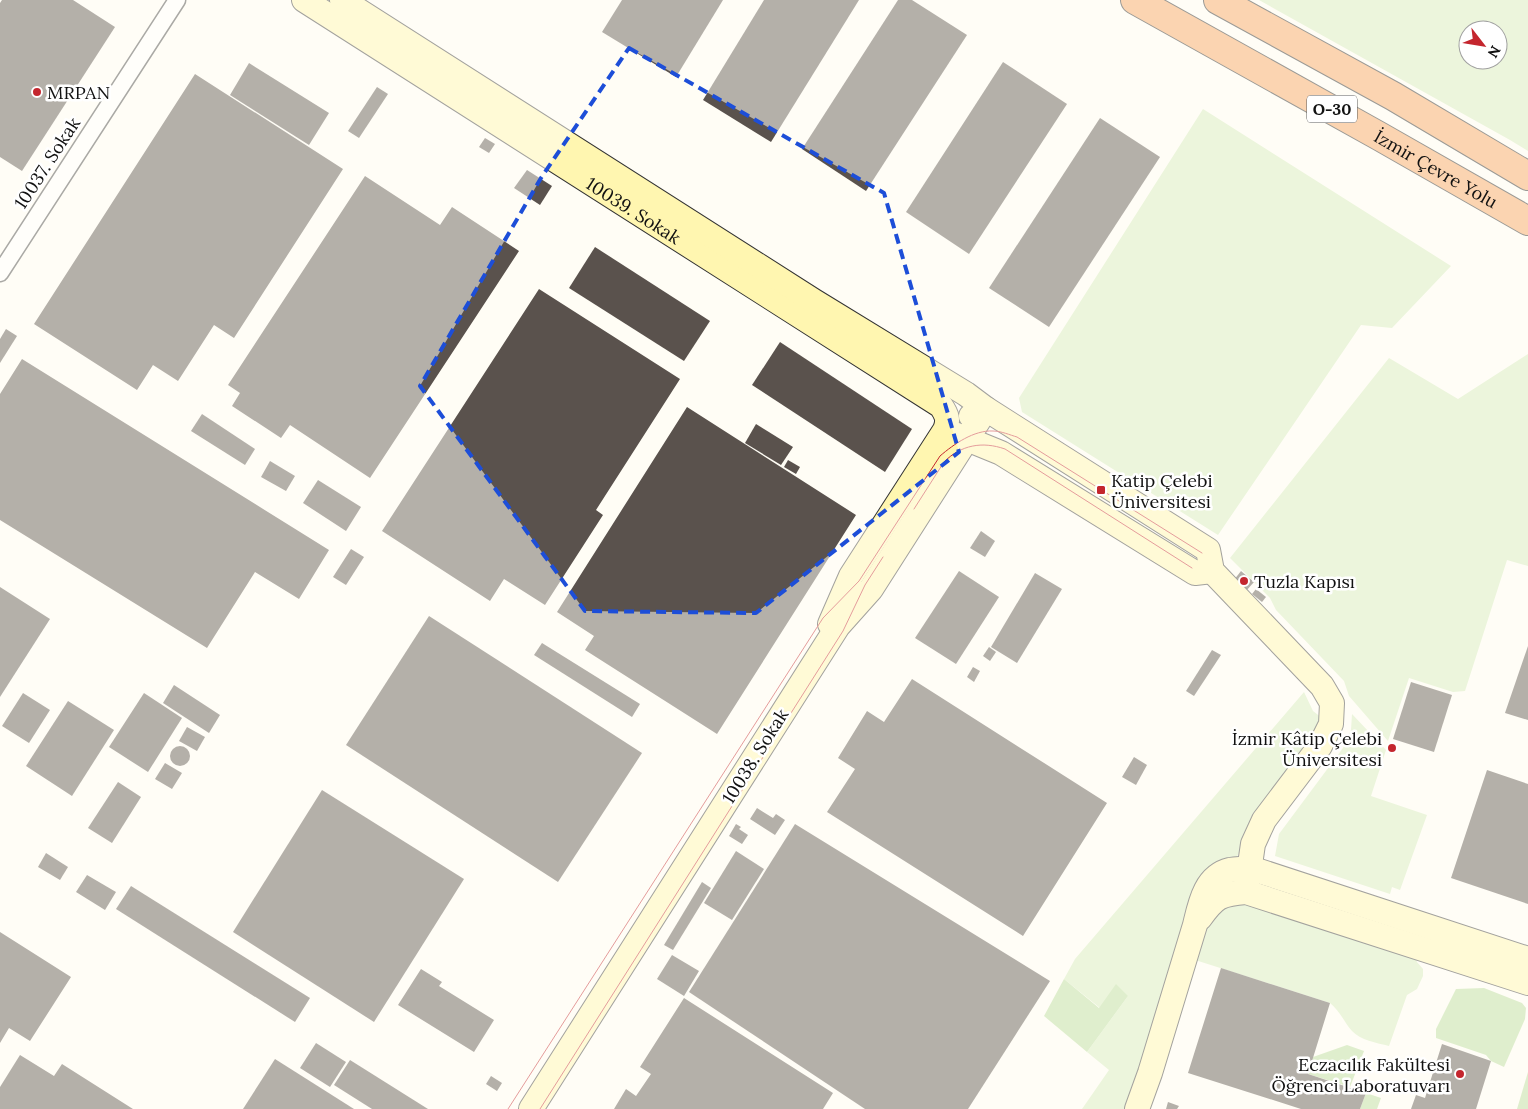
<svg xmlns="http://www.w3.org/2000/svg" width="1528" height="1109" font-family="Lora,serif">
<rect width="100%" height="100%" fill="#fffdf5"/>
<g fill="#d5ebbd" fill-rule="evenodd">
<path d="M1259 0H1528V151L1510 140ZM1468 30H1498V60H1468Z"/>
<polygon points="1203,109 1451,266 1392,328 1361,325 1218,535 1022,412 1019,398"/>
<polygon points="1528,354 1528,566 1507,560 1465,691 1453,692 1409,678 1388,741 1349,696 1344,681 1276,610 1270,598 1230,558 1389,358 1458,399"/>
<polygon points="1304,692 1313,711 1322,718 1317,735 1254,821 1236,859 1200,888 1125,1109 1082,1109 1109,1070 1087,1052 1128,996 1100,1008 1064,979 1075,959"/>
<polygon points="1352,714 1386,750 1371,796 1427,815 1400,890 1392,887 1390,894 1275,856 1279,834 1343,748 1351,730"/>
<path d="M1235 897 1414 953 1417 962 1423 969V976L1417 989 1407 995 1389 1046C1377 1043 1360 1040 1352 1031 1344 1022 1340 1011 1330 1003L1192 959 1205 920Z"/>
</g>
<g fill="#b9dc9c">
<polygon points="1064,979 1099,1008 1116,984 1128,996 1087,1052 1044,1016"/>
<polygon points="1484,988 1522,1003 1526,1008 1525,1019 1504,1067 1491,1061 1486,1055 1436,1038 1436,1029 1456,989"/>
<polygon points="1347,1045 1364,1051 1350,1087 1308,1074 1313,1057"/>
<polygon points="1528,1072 1528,1109 1517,1109"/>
<polygon points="1366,1093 1381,1098 1377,1109 1360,1109"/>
</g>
<g fill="#5a524d">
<polygon points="2,0 73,0 115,27 22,171 0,157 0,3"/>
<polygon points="622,0 723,0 676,77 602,32"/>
<polygon points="764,0 859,0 771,142 703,100"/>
<polygon points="898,0 912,0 967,35 866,191 802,149"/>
<polygon points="1003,62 1067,104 969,254 906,212"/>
<polygon points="249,63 329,113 309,145 230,95"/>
<polygon points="195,74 343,169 234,338 214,325 178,381 153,365 137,390 34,324"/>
<polygon points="377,87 388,94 359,138 348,131"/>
<polygon points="1100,118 1160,157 1049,327 989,288"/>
<polygon points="485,138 495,144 489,153 479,147"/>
<polygon points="527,170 552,186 540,205 514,188"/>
<polygon points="365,176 440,225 452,207 519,251 370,478 290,425 281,438 232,406 240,393 228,385"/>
<polygon points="595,247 710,321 684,361 569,288"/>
<polygon points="539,289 680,379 596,510 603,515 545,605 504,579 490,601 382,531"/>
<polygon points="6,329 17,336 0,363 0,339"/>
<polygon points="780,342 912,429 885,472 752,385"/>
<polygon points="22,359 329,550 299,599 255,572 207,648 0,520 0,394"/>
<polygon points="687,407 856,515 717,734 585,650 594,636 557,612"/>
<polygon points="202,414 255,449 245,465 191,431"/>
<polygon points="756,424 793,447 781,465 745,443"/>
<polygon points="788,460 800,467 796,474 784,467"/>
<polygon points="270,461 295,476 286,491 261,477"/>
<polygon points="318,480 361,507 346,531 303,503"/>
<polygon points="981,531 995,541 985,557 970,548"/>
<polygon points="351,549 364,557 346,585 333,577"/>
<polygon points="959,571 999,597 956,664 915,638"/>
<polygon points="1241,571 1254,582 1246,591 1234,580"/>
<polygon points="1035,573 1062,589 1017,663 991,647"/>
<polygon points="0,587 50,619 0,697"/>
<polygon points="1256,589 1266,597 1262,602 1252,594"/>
<polygon points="429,616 642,753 558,882 346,745"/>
<polygon points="542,643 640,704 632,717 534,655"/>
<polygon points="1528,646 1528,720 1505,713"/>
<polygon points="989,647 996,652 990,661 983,656"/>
<polygon points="1212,650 1221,655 1194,696 1186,691"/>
<polygon points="973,667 980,671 974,682 967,677"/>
<polygon points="912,679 1107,803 1023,936 827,812 855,769 838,758 867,711 884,722"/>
<polygon points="1411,682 1452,695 1434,752 1393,739"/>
<polygon points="174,685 220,715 209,733 163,703"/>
<polygon points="23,693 50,710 29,743 2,726"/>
<polygon points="144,693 182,718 148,772 109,747"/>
<polygon points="68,701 114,730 72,796 26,766"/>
<polygon points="187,727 205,737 197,751 179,741"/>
<circle cx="180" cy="756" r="10"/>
<polygon points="1134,757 1147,765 1136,785 1122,777"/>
<polygon points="165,763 182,773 172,789 155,779"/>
<polygon points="1487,770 1528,784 1528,904 1451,878"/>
<polygon points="118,782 141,797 112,843 88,828"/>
<polygon points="322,790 464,879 374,1022 233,932"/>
<polygon points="757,808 773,818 776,814 785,820 775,835 750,819"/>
<polygon points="736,824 741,827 739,829 748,835 742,844 729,836"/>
<polygon points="795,824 1050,981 968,1109 865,1109 689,992"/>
<polygon points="736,851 764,869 732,920 704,903"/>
<polygon points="46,853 68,867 60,880 38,867"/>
<polygon points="87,875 116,892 105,910 76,892"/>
<polygon points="702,882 711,888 673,950 664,945"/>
<polygon points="131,886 310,998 295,1022 116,909"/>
<polygon points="0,932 71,977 30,1041 9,1028 0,1043"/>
<polygon points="672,955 699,971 684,996 657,979"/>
<polygon points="1221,968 1330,1003 1308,1074 1366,1093 1360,1109 1301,1109 1188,1073"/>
<polygon points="421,969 442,982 439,986 494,1020 474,1052 398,1005"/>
<polygon points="684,998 833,1093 823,1109 614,1109 626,1089 636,1096 651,1074 640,1067"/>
<polygon points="316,1043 346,1062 330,1087 300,1068"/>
<polygon points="1442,1044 1491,1061 1476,1109 1411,1109 1416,1095 1425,1098"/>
<polygon points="20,1055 54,1076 62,1064 133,1109 0,1109 0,1087"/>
<polygon points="275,1059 354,1109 243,1109"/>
<polygon points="350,1060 428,1109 372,1109 334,1085"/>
<polygon points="491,1076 502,1083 497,1091 486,1084"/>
<polygon points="1168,1102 1179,1106 1177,1109 1166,1109"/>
</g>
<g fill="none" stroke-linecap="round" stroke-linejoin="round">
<g stroke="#444" stroke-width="19">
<polyline id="street" points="0,273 177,0"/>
</g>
<g stroke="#333" stroke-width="26">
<g id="secondary">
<path id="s1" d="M304 0 941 406C947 415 949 420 945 430L851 576 830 624"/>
<polyline points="342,0 814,301 966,394 986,409 871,589 838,626 531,1109"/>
<polyline points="971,416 986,409 1208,550 1212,571 1322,686 1332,703 1331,724 1320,746 1264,820 1253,844 1246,892"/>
<polyline points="952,433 1001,453 1195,573 1212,571"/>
<path d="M1200 918C1215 897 1220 894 1246 892L1528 983"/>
<path d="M1137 1109 1150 1073 1195 925C1200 904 1205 876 1230 870 1237 869 1244 869 1250 868L1528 959"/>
</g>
</g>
<g stroke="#222" stroke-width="30">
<g id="highway">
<path id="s2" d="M1135 0 1379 136 1528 221"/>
<polyline points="1218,0 1393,96 1528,176"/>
</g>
</g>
<use href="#street" stroke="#fff" stroke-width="16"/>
<use href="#secondary" stroke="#fff6b0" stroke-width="24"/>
<use href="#highway" stroke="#f5a25d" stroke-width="28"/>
<g stroke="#c4262e" stroke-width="1">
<path d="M914 509 944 462C961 445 982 441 1005 449L1192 568"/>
<path d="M508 1109 823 618 859 581 940 456C954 444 974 430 993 431 1001 431 1010 435 1017 437L1202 553"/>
<polyline points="540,1109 843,631 865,585 883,557"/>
</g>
</g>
<path d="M0 0H1528V1109H0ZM629 48 884 193 959 452 756 613 585 611 420 386 541 178Z" fill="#fffdf5" fill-opacity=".55" fill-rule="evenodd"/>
<path fill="none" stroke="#1d4ed8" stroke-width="4" stroke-dasharray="10 6" stroke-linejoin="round" d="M629 48 884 193 959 452 756 613 585 611 420 386 541 178Z"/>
<g fill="#c4262e" stroke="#fff" stroke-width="2">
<circle cx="37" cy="92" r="5"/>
<rect x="1096" y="485" width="10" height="10" rx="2.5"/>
<circle cx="1244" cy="581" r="5"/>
<circle cx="1392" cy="748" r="5"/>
<circle cx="1460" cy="1074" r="5"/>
</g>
<g text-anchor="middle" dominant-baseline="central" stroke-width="5" stroke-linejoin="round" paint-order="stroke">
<rect fill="#fff" stroke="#585858" stroke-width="1" x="1307" y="95.5" width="50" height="27" rx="4"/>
<g font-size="16" font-weight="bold" fill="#111">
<text x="1332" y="109">O-30</text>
</g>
<g font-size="18" fill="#111" stroke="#fff" text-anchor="start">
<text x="47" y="92">MRPAN</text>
<text x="1111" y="480">Katip Çelebi<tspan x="1111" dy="21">Üniversitesi</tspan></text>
<text x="1254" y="581">Tuzla Kapısı</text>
<text x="1382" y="738" text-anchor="end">İzmir Kâtip Çelebi<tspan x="1382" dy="21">Üniversitesi</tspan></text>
<text x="1450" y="1064" text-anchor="end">Eczacılık Fakültesi<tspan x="1450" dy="21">Öğrenci Laboratuvarı</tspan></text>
</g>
<g font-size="18" fill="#111" stroke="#fff">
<text transform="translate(47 163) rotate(-57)">10037. Sokak</text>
<text stroke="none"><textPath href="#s2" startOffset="345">İzmir Çevre Yolu</textPath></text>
<text stroke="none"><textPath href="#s1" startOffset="391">10039. Sokak</textPath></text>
<text transform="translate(755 756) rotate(-58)">10038. Sokak</text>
</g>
</g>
<g transform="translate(1483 45) rotate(121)"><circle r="24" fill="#ffffff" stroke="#a0a0a0"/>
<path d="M0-4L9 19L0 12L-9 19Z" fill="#c4262e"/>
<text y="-8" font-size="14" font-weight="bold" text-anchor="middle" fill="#111111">N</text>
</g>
</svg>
